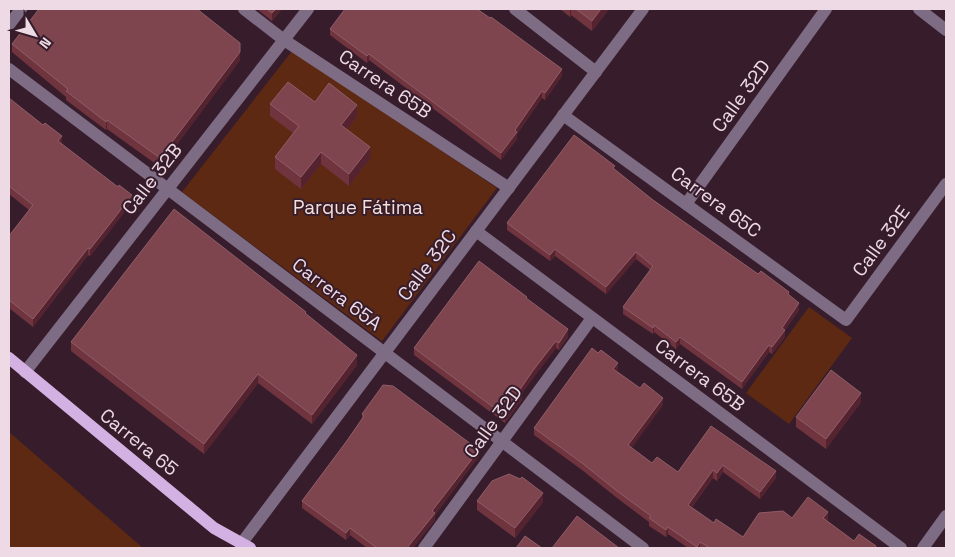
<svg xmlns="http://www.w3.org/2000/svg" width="955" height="557" font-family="'Space Grotesk',sans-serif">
<rect width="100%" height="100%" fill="#371d2c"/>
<g fill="#5e2912">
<polygon points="292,51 497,188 382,341 182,192"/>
<polygon points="809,307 852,338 789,424 746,393"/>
<polygon points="9,432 143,548 9,548"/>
</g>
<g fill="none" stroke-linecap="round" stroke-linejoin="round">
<g stroke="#7d6c84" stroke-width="12">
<polyline points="244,9 284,40 509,188"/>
<polyline points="515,9 596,72"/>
<polyline points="919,9 946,30"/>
<polyline points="9,25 21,9"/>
<polyline points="9,69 643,548"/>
<polyline points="563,115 846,320 946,184"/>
<polyline points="686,204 826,9"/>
<polyline points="476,231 901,548"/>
<polyline points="25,372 308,9"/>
<polyline points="241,544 643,9"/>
<polyline points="424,548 592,318"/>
<polyline points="923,548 946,516"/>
</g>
<polyline stroke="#d4b1e3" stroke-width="12" points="9,358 214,528 250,548"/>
</g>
<g fill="#70343e">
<polygon points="257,9 282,9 272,21"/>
<polygon points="560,9 609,9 592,31 571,15 570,17"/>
<polygon points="330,29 562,76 545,100 542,98 517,134 517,139 501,160 369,60 367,63 330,35"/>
<polygon points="12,44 240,60 160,167 107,129 106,130 66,100 66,97 12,52"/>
<polygon points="9,98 43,125 62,143 61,144 132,202 109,232 90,256 88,255 33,327 9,308 9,236 29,210 9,194"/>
<polygon points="315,102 357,117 347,129 370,159 349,186 321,164 301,189 275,169 275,157 293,133 270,116 270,104"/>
<polygon points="615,170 653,200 758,274 789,295 799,310 785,330 785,337 772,354 769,352 742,389 680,344 676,349 654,332 653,334 623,314 623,307 650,270 636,259 606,294 555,256 550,261 507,230 507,223"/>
<polygon points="527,299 568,337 559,350 556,348 533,378 522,393 522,400 505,423 414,355 414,348"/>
<polygon points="306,314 357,365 312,424 258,383 204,454 71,351 71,342"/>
<polygon points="618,370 617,371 663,405 631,448 652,463 678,472 711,426 776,478 760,499 723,472 717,481 713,478 692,507 714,523 743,537 792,518 828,519 827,521 854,541 876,548 688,548 668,534 666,537 649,526 649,522 617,498 582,470 534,435 534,428"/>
<polygon points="861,402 826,449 796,427 796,417"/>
<polygon points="362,414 479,456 435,515 435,520 413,548 367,548 350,535 346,540 302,508 302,501 346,442 362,419"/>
<polygon points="477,501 543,502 515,538 477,510"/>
</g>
<g fill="#54232f">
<polygon points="276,9 282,9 272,21 272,13"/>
<polygon points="570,9 571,9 571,15 570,17"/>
<polygon points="601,9 609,9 592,31 592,21"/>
<polygon points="240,52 240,60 160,167 160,158"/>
<polygon points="369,54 369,60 367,63 367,56"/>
<polygon points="562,69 562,76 545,100 545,93"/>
<polygon points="542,91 542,98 517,134 517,139 501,160 501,153 515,130"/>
<polygon points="357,105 357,117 341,137 341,125"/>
<polygon points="107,120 107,129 106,130 106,122"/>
<polygon points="62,136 62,143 58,149 58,141"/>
<polygon points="370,147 370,159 349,186 349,174"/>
<polygon points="321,152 321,164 301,189 301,177"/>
<polygon points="132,195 132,202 109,232 90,256 90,249"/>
<polygon points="88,248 88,255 33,327 33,319"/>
<polygon points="555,249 555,256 550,261 550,255"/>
<polygon points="636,252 636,259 606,294 606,287"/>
<polygon points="799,303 799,310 785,330 785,337 772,354 772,347 782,328"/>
<polygon points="654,325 654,332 653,334 653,328"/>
<polygon points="568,329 568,337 559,350 559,343"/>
<polygon points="680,337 680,344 676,349 676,342"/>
<polygon points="556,341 556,348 522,393 522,400 505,423 505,416 519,391"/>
<polygon points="769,345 769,352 742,389 742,382"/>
<polygon points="357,355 357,365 312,424 312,415"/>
<polygon points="618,363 618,370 613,376 613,369"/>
<polygon points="258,374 258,383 204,454 204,444"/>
<polygon points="861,393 861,402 826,449 826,439"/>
<polygon points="663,398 663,405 628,453 628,445"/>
<polygon points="479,450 479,456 435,515 435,520 413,548 407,548 432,511"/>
<polygon points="723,465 723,472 717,481 717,473"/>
<polygon points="713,470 713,478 688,512 688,505"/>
<polygon points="776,471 776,478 760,499 760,492"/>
<polygon points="543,493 543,502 515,538 515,528"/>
<polygon points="828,512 828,519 823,526 823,518"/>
<polygon points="668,527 668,534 666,537 666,530"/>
<polygon points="350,528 350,535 346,540 346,533"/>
<polygon points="700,542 700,548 697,548 697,547"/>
</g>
<g fill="#7e454f" stroke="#8f5d67">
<polygon points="39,9 197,9 240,43 240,52 160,158 107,120 106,122 66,91 68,89 12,44"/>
<polygon points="267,9 276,9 272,13"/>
<polygon points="345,9 477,9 490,18 491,17 562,69 545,93 542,91 515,130 517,132 501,153 369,54 367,56 330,29"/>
<polygon points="576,9 601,9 592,21"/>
<polygon points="288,82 315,102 329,83 357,105 341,125 370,147 349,174 321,152 301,177 275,157 299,126 270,104"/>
<polygon points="9,98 43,125 45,123 62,136 58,141 118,187 119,185 132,195 109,225 90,249 88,248 33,319 9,300 9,236 33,205 9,186"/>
<polygon points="574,135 615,166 613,168 653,200 758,274 761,271 789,292 788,294 799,303 782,328 785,330 772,347 769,345 742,382 680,337 676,342 654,325 653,328 623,307 653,266 636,252 606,287 555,249 550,255 507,223"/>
<polygon points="174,209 306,312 305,313 357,355 312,415 258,374 204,444 71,342"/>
<polygon points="479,261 527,297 526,298 568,329 559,343 556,341 533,370 519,391 522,393 505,416 414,348"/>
<polygon points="592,348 598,353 601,350 618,363 613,369 640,388 644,383 663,398 628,445 652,463 657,457 678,472 711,426 776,471 760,492 723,465 717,473 713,470 688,505 714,523 716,519 743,537 759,513 783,511 792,518 808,497 828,512 823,518 854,541 859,534 876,546 875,548 710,548 700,542 697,547 668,527 666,530 649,518 651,516 617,491 582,463 534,428"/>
<polygon points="831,370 861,393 826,439 796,417"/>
<polygon points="383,385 393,386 479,450 432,511 435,513 407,548 377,548 350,528 346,533 302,501 346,442 364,416 362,414"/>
<polygon points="509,474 520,479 522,477 543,493 515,528 477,501 492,481"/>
<polygon points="577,516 619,548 552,548"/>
<polygon points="525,536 542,548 516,548"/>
</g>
<g text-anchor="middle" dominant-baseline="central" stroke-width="4" stroke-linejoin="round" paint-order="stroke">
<g font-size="19" fill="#eddae4" stroke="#371d2c">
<text transform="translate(385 84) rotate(34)">Carrera 65B</text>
<text transform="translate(741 96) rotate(-54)">Calle 32D</text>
<text transform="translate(152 179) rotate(-52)">Calle 32B</text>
<text transform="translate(716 202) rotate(36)">Carrera 65C</text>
<text transform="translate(881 241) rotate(-54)">Calle 32E</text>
<text transform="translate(427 265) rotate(-53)">Calle 32C</text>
<text transform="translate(337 294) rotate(37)">Carrera 65A</text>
<text transform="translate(700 375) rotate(37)">Carrera 65B</text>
<text transform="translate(493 422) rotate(-54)">Calle 32D</text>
<text transform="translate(139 442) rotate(39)">Carrera 65</text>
</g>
<g font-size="19" fill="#f4e0d8" stroke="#371d2c">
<text x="358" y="207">Parque Fátima</text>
</g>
</g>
<rect width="955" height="557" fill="none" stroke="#eddae4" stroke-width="20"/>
<g transform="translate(35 35) rotate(128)" stroke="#371d2c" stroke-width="4" paint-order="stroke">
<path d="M0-4L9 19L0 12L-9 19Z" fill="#eddae4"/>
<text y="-8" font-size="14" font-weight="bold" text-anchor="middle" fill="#eddae4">N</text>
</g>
</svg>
